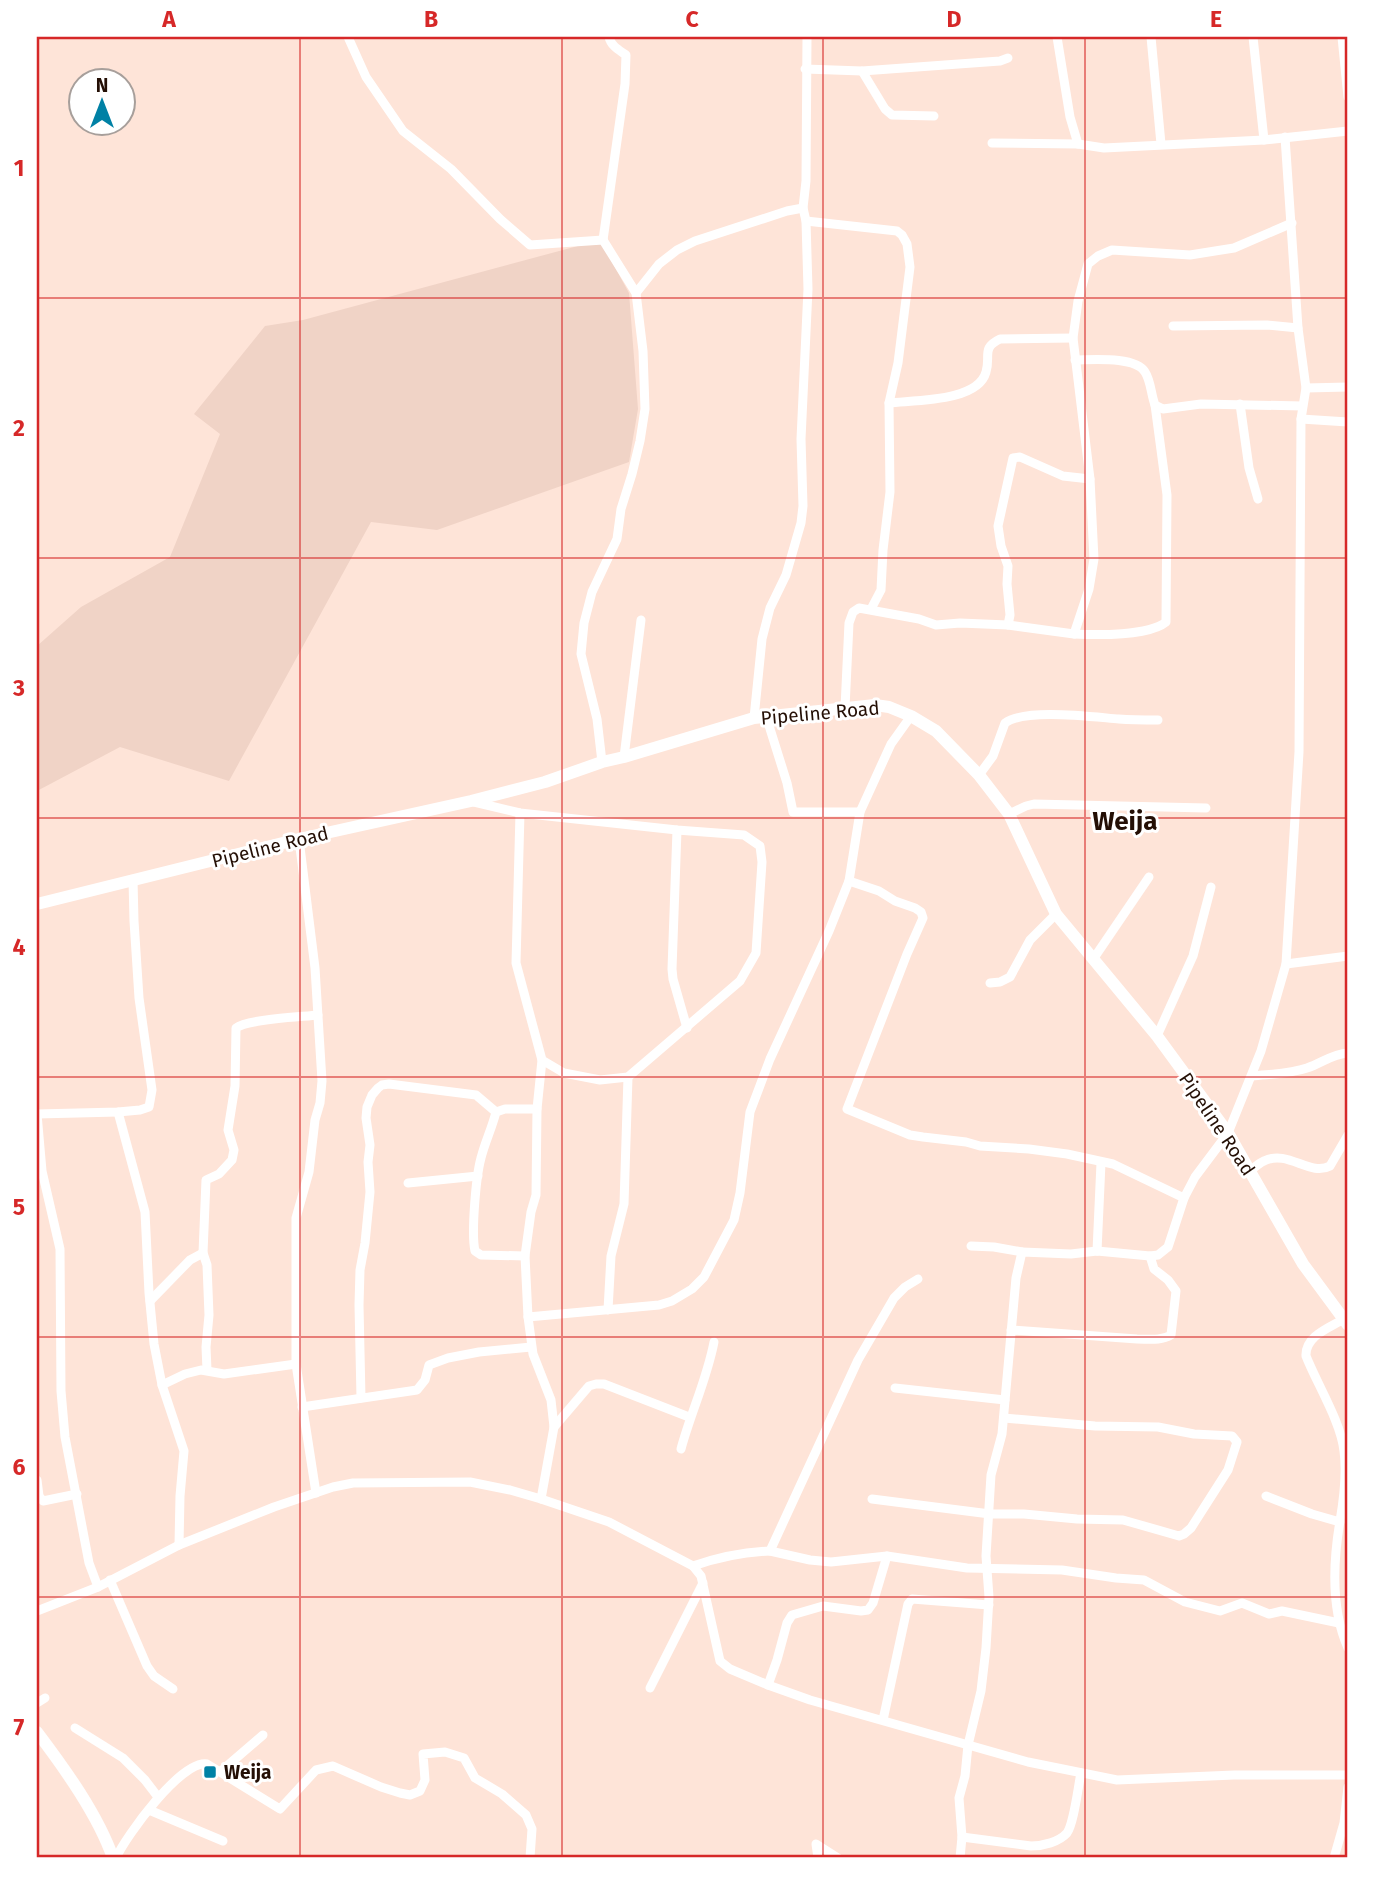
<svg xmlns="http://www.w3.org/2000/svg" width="1385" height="1895" font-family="'Fira Sans',sans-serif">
<rect width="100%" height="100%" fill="#fee4d8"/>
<polygon fill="#f0d3c6" points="600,240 629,293 638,409 629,462 437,530 371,522 229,781 120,747 37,791 37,646 81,607 170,557 220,434 194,414 265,326 303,320"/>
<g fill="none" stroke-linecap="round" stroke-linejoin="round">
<g stroke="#fff" stroke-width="9">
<polyline points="348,37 366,77 403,131 451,169 500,219 530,245 603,240 636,293 643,351 645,409 640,441 632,474 621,509 617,539 592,592 584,623 581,654 597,719 602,762"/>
<polyline points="1057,37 1070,117 1078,144"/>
<polyline points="1151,37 1161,144"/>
<polyline points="1253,37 1264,140"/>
<polyline points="1342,37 1348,97"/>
<polyline points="805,69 862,71 1000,61 1008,58"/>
<polyline points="862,71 885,109 892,115 934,116"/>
<polyline points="992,143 1078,144 1104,148 1264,140 1348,131"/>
<polyline points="806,221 897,231 902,235 907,244 910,267 898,363 889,403 890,492 883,550 881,590 871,609"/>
<path d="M603 240 625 84 626 55C619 50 611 46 609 37"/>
<polyline points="636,293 659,264 677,250 695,241 787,211 803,208"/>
<polyline points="1173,326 1267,325 1298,328"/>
<path d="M1075 360C1092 360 1135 356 1145 372 1151 381 1151 395 1155 405L1163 409 1201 404 1302 406"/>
<polyline points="1306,388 1348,387"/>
<path d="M889 403C914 400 978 402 986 372 991 356 981 348 1000 339L1073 338"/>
<polyline points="1240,404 1249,468 1258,499"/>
<polyline points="1301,419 1348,422"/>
<polyline points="1008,625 1010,615 1007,584 1008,566 1001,546 998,526 1013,458 1020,457 1063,476 1090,479"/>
<path d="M1074 634C1096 635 1149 636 1166 622L1167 495 1155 405"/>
<polyline points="845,708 849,623 853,612 859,608 919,619 936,625 960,623 1008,625 1074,634 1089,589 1094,559 1090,479 1073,338 1078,301 1088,264 1098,256 1112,250 1190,255 1234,248 1292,223"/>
<polyline points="766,716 787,783 793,812 860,812"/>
<polyline points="754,718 762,639 770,608 786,575 801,523 803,506 801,439 808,289 806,221 803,208 806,181 807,37"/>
<polyline points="624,757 641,620"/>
<path d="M979 775 993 756 1005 723C1025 708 1093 717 1119 719 1132 720 1145 720 1158 720"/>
<polyline points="474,802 520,813 677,830 744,835 760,846 762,862 756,953 740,981 628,1077 600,1080 564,1073 542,1060"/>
<polyline points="520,813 516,963 542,1060 537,1109 536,1195 531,1212 525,1256 528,1317 533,1354 551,1400 554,1427 541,1499"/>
<polyline points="1009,814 1026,806 1034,804 1206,808"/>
<polyline points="677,830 672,969 673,979 687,1028"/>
<polyline points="299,839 315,968 322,1081 320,1103 315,1120 309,1172 296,1218 296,1364 316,1493"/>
<polyline points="849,881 879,891 895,901 915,908 921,912 923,918 907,954 847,1109 910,1135 923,1137 966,1142 980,1146 1029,1149 1067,1154 1113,1164 1184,1198"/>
<polyline points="1094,958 1149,877"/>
<polyline points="1286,964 1348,956"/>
<polyline points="990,983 1000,982 1010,977 1030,940 1056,914"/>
<polyline points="1157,1036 1193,956 1211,887"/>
<path d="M1252 1076C1270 1074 1290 1074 1307 1068 1322 1063 1332 1054 1348 1053"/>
<polyline points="118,1112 145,1212 149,1293 154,1344 162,1385 184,1451 180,1496 179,1545"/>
<polyline points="37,1114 42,1171 60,1249 61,1391 65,1437 89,1563 98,1587"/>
<polyline points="37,1114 118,1112 140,1110 149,1107 152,1090 139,998 134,921 133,880"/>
<path d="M1250 1171C1254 1168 1259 1163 1264 1161 1288 1149 1310 1177 1330 1166L1348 1135"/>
<polyline points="408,1183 478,1176"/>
<polyline points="971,1246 994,1247 1022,1252"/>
<polyline points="1097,1251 1101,1163"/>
<path d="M525 1256 481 1255 475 1251C471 1233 476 1176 481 1158 485 1142 492 1128 496 1112L505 1109H537"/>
<polyline points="150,1301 190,1260 203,1253"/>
<polyline points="608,1310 611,1256 624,1204 628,1077"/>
<polyline points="528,1317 659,1305 672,1301 692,1289 704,1277 734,1220 740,1193 750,1112 770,1059 829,931 849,881 860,812 891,744 911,716"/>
<path d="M1344 1319C1329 1328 1305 1336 1306 1356 1317 1384 1341 1422 1344 1451 1347 1474 1344 1498 1340 1521 1333 1562 1331 1610 1348 1648"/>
<path d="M1011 1330 1137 1339C1149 1339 1161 1341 1171 1335L1176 1291 1168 1280 1154 1269 1150 1256"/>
<path d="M207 1370 206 1347 209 1315 207 1265 203 1253 206 1180 219 1174 232 1160 234 1150 228 1130 235 1086 236 1028C248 1019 300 1017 318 1015"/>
<polyline points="162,1385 185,1374 201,1370 224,1374 296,1364"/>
<polyline points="895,1388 1005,1400"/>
<polyline points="361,1398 359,1305 360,1270 365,1243 370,1192 368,1162 370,1145 366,1118 367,1107 372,1095 378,1088 382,1085 389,1084 476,1095 496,1112"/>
<polyline points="302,1407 417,1390 425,1380 429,1365 448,1358 479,1352 531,1347"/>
<polyline points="554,1427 589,1386 596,1384 604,1384 689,1417"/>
<path d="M681 1449C691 1412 707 1379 714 1342"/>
<polyline points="37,1480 39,1496 43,1501 77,1494"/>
<polyline points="1266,1496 1312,1514 1340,1522"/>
<polyline points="872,1499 990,1514 1024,1514 1077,1519 1123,1520 1179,1536 1184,1534 1191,1528 1228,1470 1237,1442 1232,1436 1194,1434 1158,1427 1095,1426 1004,1418"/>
<polyline points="770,1551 810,1560 831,1562 887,1556 967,1568 1062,1570 1116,1578 1144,1580 1185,1602 1220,1611 1242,1603 1269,1614 1282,1611 1339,1623"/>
<path d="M693 1566C719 1557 742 1552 770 1551L858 1360 894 1298 905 1287 918 1279"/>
<polyline points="110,1580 147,1666 154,1676 173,1689"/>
<polyline points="37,1611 98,1587 179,1545 274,1507 333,1487 353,1483 470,1482 510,1490 541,1499 609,1522 693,1566 701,1576 720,1661 730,1669 768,1685 810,1700 1028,1762 1117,1780 1234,1775 1348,1775"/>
<polyline points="768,1685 777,1660 787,1623 792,1615 823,1606 861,1611 868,1610 873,1603 887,1556"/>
<polyline points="650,1688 703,1583"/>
<polyline points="37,1703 45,1698"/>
<polyline points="883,1720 908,1604 912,1599 989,1605"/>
<polyline points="75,1728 123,1758 145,1780 158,1797"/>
<polyline points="220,1772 263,1735"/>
<polyline points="149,1810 223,1841"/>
<path d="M962 1837 1031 1846C1043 1846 1059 1842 1067 1833 1074 1823 1078 1787 1081 1773"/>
<path d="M116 1858C126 1836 181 1760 207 1764L280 1809 316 1770 333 1766 381 1787 400 1793 410 1795 420 1791 425 1780 423 1754 445 1752 464 1758 475 1778 502 1794 526 1815 532 1829 530 1858"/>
<polyline points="818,1858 816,1844 838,1858"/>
<polyline points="960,1858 962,1837 959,1798 965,1776 968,1745 981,1691 986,1648 989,1597 986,1556 991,1475 1002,1434 1016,1278 1022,1252 1071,1254 1097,1251 1150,1256 1158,1255 1168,1247 1184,1198 1195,1177 1228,1133 1261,1051 1286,964 1299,752 1301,419 1306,388 1298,328 1285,137"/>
<polyline points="1334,1858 1344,1823 1348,1787"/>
</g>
<g stroke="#fff" stroke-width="12">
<polyline points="37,904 299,839 471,801 545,782 602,762 624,757 754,718 875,705 889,707 911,716 936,731 979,775 1009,814 1056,914 1157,1036 1228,1133 1303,1264 1348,1325"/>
<path d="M37 1732C65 1769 98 1815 113 1858"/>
</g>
</g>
<path fill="none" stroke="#d62828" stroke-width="2" stroke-opacity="0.55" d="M300 37V1858M562 37V1858M823 37V1858M1085 37V1858M37 298H1348M37 558H1348M37 818H1348M37 1077H1348M37 1337H1348M37 1597H1348"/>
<rect fill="#0081a5" stroke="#fff" stroke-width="2.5" x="203" y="1765" width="14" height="14" rx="3.5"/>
<g text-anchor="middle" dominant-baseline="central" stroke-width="6" stroke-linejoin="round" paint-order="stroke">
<g font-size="19" fill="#240f05" stroke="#fff">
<text transform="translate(820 713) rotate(-5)">Pipeline Road</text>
<text transform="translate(270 847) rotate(-14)">Pipeline Road</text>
<text transform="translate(1217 1124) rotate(56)">Pipeline Road</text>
</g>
<g font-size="19" font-weight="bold" fill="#240f05" stroke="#fff" text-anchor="start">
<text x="224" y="1772">Weija</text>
</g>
<g font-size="26" font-weight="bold" fill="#240f05" stroke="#fff">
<text x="1125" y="821">Weija</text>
</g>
</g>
<rect width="1385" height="1895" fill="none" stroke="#ffffff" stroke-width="77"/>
<g transform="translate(102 102)"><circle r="33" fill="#ffffff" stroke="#a79f9b" stroke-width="2"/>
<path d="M0-5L12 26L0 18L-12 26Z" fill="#0081a5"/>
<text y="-10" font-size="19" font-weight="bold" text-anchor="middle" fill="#240f05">N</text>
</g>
<rect x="38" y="38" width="1308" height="1818" fill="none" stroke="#d62828" stroke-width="2.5"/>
<g font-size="23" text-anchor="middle" font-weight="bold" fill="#d62828">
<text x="169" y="27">A</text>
<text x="431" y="27">B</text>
<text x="692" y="27">C</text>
<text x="954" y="27">D</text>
<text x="1216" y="27">E</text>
<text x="19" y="176">1</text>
<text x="19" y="436">2</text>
<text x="19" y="696">3</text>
<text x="19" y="955">4</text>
<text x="19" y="1215">5</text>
<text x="19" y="1475">6</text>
<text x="19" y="1735">7</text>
</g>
</svg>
